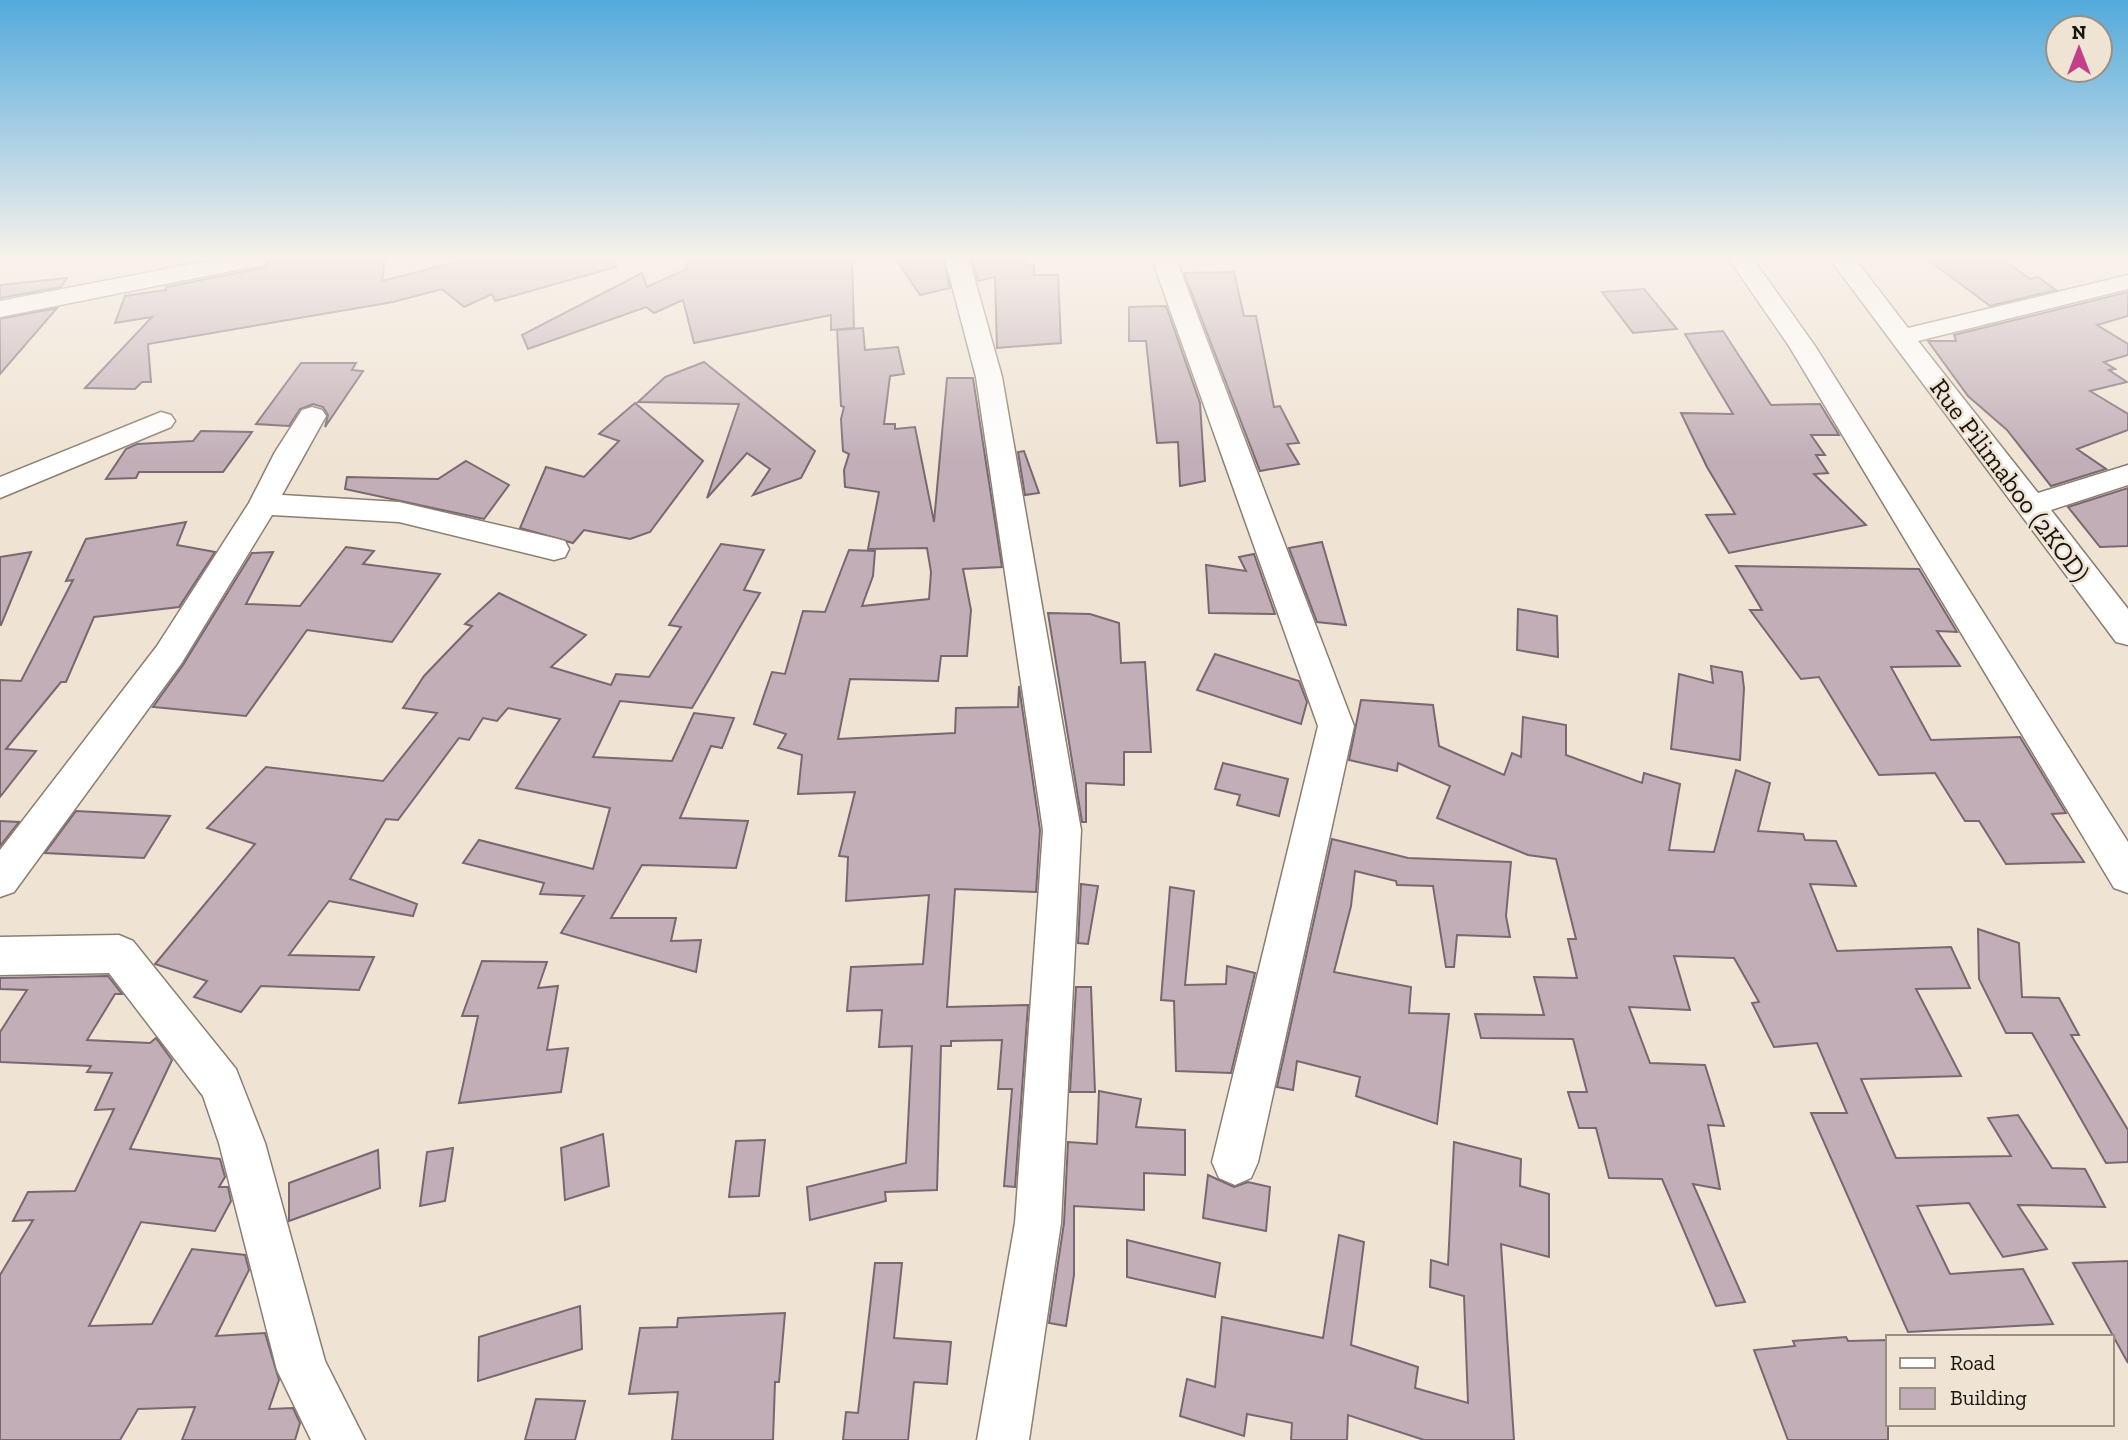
<svg xmlns="http://www.w3.org/2000/svg" width="2128" height="1440" font-family="'Zilla Slab',serif">
<rect width="100%" height="100%" fill="#efe3d3"/>
<g fill="#c1aeb7" stroke="#796871" stroke-width="2">
<polygon points="270,259 385,259 382,281 468,259 615,259 616,267 495,301 492,294 464,307 442,289 393,302 148,344 151,382 142,382 135,389 85,388 152,317 115,323 125,296 166,290 166,287 266,267"/>
<polygon points="686,259 852,259 854,328 831,330 831,315 694,343 683,300 654,313 646,307 528,349 522,335 642,273 647,287 687,269"/>
<polygon points="896,259 943,259 950,288 920,295"/>
<polygon points="972,259 1027,259 1028,265 1034,265 1034,275 1058,275 1061,343 997,348 995,277 978,281"/>
<polygon points="1927,259 2002,259 2030,279 2038,277 2056,290 1990,306"/>
<polygon points="1234,272 1244,316 1256,316 1274,407 1280,406 1299,443 1287,444 1299,464 1260,471 1184,273"/>
<polygon points="67,278 61,287 0,298 0,285"/>
<polygon points="1644,289 1677,329 1633,333 1602,292"/>
<polygon points="2128,292 2128,316 2097,325 2128,344 2128,355 2104,362 2115,369 2109,370 2127,382 2090,391 2128,414 2128,430 2077,449 2106,469 2051,486 2007,430 1968,396 1928,341 1956,341 1954,335"/>
<polygon points="1166,306 1200,403 1205,481 1180,486 1178,442 1157,443 1146,341 1129,341 1129,307"/>
<polygon points="57,308 0,374 0,319"/>
<polygon points="863,328 865,350 898,347 904,374 890,376 884,424 895,424 895,429 915,427 934,522 947,378 973,378 1002,567 963,569 971,610 967,656 941,656 938,681 850,679 838,739 955,733 956,708 1018,707 1019,686 1040,830 1036,892 955,889 947,1007 1028,1005 1015,1187 1004,1186 1012,1089 998,1089 1002,1040 951,1041 951,1046 941,1046 937,1190 885,1192 886,1201 810,1220 807,1187 906,1163 912,1046 879,1047 882,1010 847,1011 851,967 923,964 929,895 846,901 848,857 839,856 855,792 798,794 802,755 778,748 786,734 754,724 772,672 785,674 803,611 825,612 849,550 875,551 873,576 862,606 929,599 931,572 927,548 868,549 879,492 845,487 844,470 849,454 843,451 841,419 844,407 841,406 837,330"/>
<polygon points="1723,331 1771,405 1820,404 1839,435 1811,435 1825,455 1816,455 1828,473 1814,474 1866,525 1729,553 1706,515 1735,514 1707,467 1681,413 1733,414 1685,334"/>
<polygon points="704,362 815,451 801,478 753,495 770,469 747,453 707,498 739,404 638,402 665,377"/>
<polygon points="301,363 356,363 352,370 363,371 325,427 328,415 323,407 313,404 300,409 289,426 256,424"/>
<polygon points="635,403 703,461 650,532 630,539 584,530 573,543 520,528 546,467 584,477 619,441 599,434"/>
<polygon points="201,431 252,432 223,472 139,472 136,478 106,479 126,449 137,444 193,441"/>
<polygon points="1024,451 1039,493 1025,495 1018,452"/>
<polygon points="466,461 509,485 484,519 345,489 347,477 438,479"/>
<polygon points="2128,488 2128,546 2100,547 2068,507"/>
<polygon points="186,522 177,545 215,552 179,607 94,617 66,682 61,682 6,749 36,751 0,797 0,680 21,681 73,580 66,581 86,539"/>
<polygon points="1322,542 1346,625 1317,622 1289,548"/>
<polygon points="721,544 764,550 744,590 760,593 692,708 620,701 593,757 672,761 694,713 734,718 722,748 711,746 680,818 748,821 736,868 642,865 611,918 676,918 671,941 701,940 696,972 561,933 584,896 540,894 544,883 463,863 479,840 593,869 610,808 516,788 560,719 508,708 497,721 483,718 469,740 459,738 398,820 386,819 350,879 417,904 413,916 329,901 289,955 374,957 359,990 261,986 241,1012 194,997 207,981 155,964 255,844 207,828 266,767 383,781 437,713 403,708 424,676 472,626 465,624 499,593 586,635 551,667 611,685 616,674 649,677 681,627 669,625"/>
<polygon points="346,547 374,551 363,564 440,574 392,642 307,630 246,716 153,707 183,665 252,553 273,552 246,604 300,606"/>
<polygon points="31,552 1,625 0,625 0,557"/>
<polygon points="1254,554 1275,614 1209,613 1206,565 1246,571 1239,557"/>
<polygon points="1736,566 1919,569 1957,632 1937,631 1960,666 1891,667 1931,740 2020,737 2066,813 2052,814 2084,862 2006,864 1979,821 1965,821 1935,773 1879,775 1819,677 1801,679 1750,610 1762,610"/>
<polygon points="1518,609 1557,616 1558,657 1517,650"/>
<polygon points="1048,613 1090,614 1119,623 1121,663 1145,662 1151,752 1124,752 1124,785 1086,783 1086,822 1082,822"/>
<polygon points="1215,654 1299,681 1307,702 1301,724 1197,690"/>
<polygon points="1711,666 1742,672 1744,688 1740,760 1671,749 1679,674 1713,683"/>
<polygon points="1361,700 1433,705 1439,746 1504,775 1512,753 1521,757 1523,717 1566,725 1566,755 1642,783 1644,773 1680,784 1669,850 1714,852 1736,770 1770,783 1758,831 1803,834 1805,840 1836,841 1856,886 1810,884 1837,951 1951,947 1970,988 1916,989 1961,1076 1861,1079 1896,1158 2011,1156 1988,1118 2018,1115 2052,1168 2085,1169 2105,1207 2018,1205 2047,1249 2003,1257 1969,1203 1917,1206 1950,1274 2023,1269 2053,1324 1908,1332 1811,1113 1847,1113 1817,1043 1774,1047 1752,1003 1759,1002 1734,958 1674,956 1690,1010 1629,1007 1650,1063 1705,1065 1724,1126 1708,1125 1720,1189 1693,1184 1745,1302 1716,1306 1662,1179 1609,1178 1596,1128 1579,1128 1568,1092 1587,1092 1573,1039 1481,1038 1475,1014 1544,1015 1534,977 1577,978 1568,939 1576,939 1556,859 1528,855 1437,818 1450,786 1398,763 1397,771 1349,760"/>
<polygon points="1223,763 1288,779 1279,816 1237,805 1240,795 1215,789"/>
<polygon points="76,811 170,816 144,858 45,853"/>
<polygon points="0,821 19,822 0,846"/>
<polygon points="1332,839 1408,858 1511,862 1506,916 1510,937 1457,935 1454,967 1446,967 1433,886 1397,885 1396,881 1355,871 1351,906 1334,972 1411,987 1409,1013 1449,1014 1437,1124 1356,1096 1360,1077 1297,1061 1293,1090 1277,1087"/>
<polygon points="1081,884 1098,886 1088,944 1078,943"/>
<polygon points="1170,887 1194,891 1185,985 1226,984 1227,966 1255,973 1231,1073 1176,1071 1174,1001 1161,1000"/>
<polygon points="1978,929 2019,943 2022,997 2059,998 2079,1035 2071,1035 2128,1130 2128,1162 2106,1163 2032,1033 2006,1033 1979,979"/>
<polygon points="482,961 547,962 538,988 558,986 547,1050 568,1048 561,1092 459,1103 478,1016 462,1016"/>
<polygon points="108,976 122,994 115,994 87,1040 150,1043 156,1038 172,1060 130,1149 220,1159 225,1177 219,1187 228,1187 231,1201 215,1231 141,1222 89,1326 152,1324 192,1249 245,1255 249,1270 216,1336 265,1333 279,1380 269,1409 293,1408 300,1423 295,1440 182,1440 195,1407 138,1409 120,1440 0,1440 0,1275 33,1220 13,1221 28,1192 75,1191 114,1109 95,1110 112,1073 87,1072 91,1066 0,1062 0,1032 27,990 0,989 0,978"/>
<polygon points="1076,987 1091,987 1095,1092 1070,1092"/>
<polygon points="1099,1091 1141,1099 1136,1127 1185,1130 1185,1175 1144,1173 1144,1210 1074,1206 1074,1275 1066,1326 1049,1323 1064,1223 1068,1142 1097,1144"/>
<polygon points="603,1134 609,1186 565,1200 561,1148"/>
<polygon points="765,1140 759,1196 729,1197 736,1141"/>
<polygon points="1454,1142 1521,1159 1520,1186 1549,1194 1549,1257 1501,1244 1514,1440 1424,1440 1348,1415 1347,1440 1291,1440 1292,1423 1247,1414 1244,1436 1180,1416 1187,1379 1215,1387 1222,1317 1323,1338 1339,1235 1364,1242 1351,1345 1418,1367 1415,1388 1468,1403 1464,1296 1430,1287 1431,1260 1448,1265"/>
<polygon points="453,1148 445,1201 420,1206 427,1152"/>
<polygon points="378,1150 380,1188 289,1221 289,1183"/>
<polygon points="1208,1175 1234,1187 1248,1182 1270,1187 1266,1231 1203,1218"/>
<polygon points="1127,1240 1220,1263 1215,1297 1127,1277"/>
<polygon points="2128,1261 2128,1363 2073,1263"/>
<polygon points="875,1263 902,1263 894,1338 951,1342 947,1384 914,1382 908,1440 843,1440 846,1412 858,1413"/>
<polygon points="580,1306 582,1349 478,1381 479,1337"/>
<polygon points="785,1313 779,1382 775,1382 773,1440 672,1440 678,1392 629,1394 640,1328 677,1327 678,1318"/>
<polygon points="1846,1337 1848,1341 1888,1340 1888,1440 1788,1440 1754,1350 1795,1346 1793,1341"/>
<polygon points="536,1399 585,1401 575,1440 525,1440"/>
</g>
<g fill="none" stroke-linecap="round" stroke-linejoin="round">
<g stroke="#8a7f70" stroke-width="3">
<g id="street">
<polygon points="218,259 268,259 265,264 256,266 0,317 0,301"/>
<polygon points="945,259 969,259 1002,377 1081,830 1061,1223 1029,1440 977,1440 1015,1223 1043,830 976,377"/>
<polygon points="1152,259 1176,259 1354,726 1258,1162 1251,1178 1235,1185 1219,1178 1212,1162 1318,726"/>
<polygon points="1729,259 1753,259 1815,346 2128,842 2128,893 2114,888 1789,346"/>
<polygon points="1830,259 1855,259 1908,328 2128,275 2128,289 1918,341 2038,493 2128,465 2128,485 2051,510 2128,609 2128,645 2116,642"/>
<polygon points="312,407 322,410 326,416 282,495 399,502 554,538 565,541 569,549 565,557 554,560 399,522 272,515 181,664 14,892 0,897 0,850 157,646 249,503 275,452 302,410"/>
<polygon points="161,412 171,415 175,421 171,427 0,498 0,477"/>
<polygon points="119,935 133,941 236,1069 265,1143 325,1361 365,1440 311,1440 277,1370 219,1143 203,1096 109,973 0,975 0,937"/>
</g>
</g>
<use href="#street" fill="#fff" fill-rule="evenodd"/>
</g>
<linearGradient id="sky" x2="0" y2="1"><stop stop-color="#53aadc"/><stop offset="0.56" stop-color="#f8f2eb"/><stop offset="1" stop-color="#f8f2eb" stop-opacity="0"/></linearGradient>
<rect width="2128" height="461" fill="url(#sky)"/>
<g text-anchor="middle" dominant-baseline="central" stroke-width="5" stroke-linejoin="round" paint-order="stroke">
<g font-size="26" fill="#18140e" stroke="#efe3d3">
<text transform="translate(2010 480) rotate(53)">Rue Pilimaboo (2KOD)</text>
</g>
</g>
<rect x="1886" y="1335" width="228" height="91" fill="#efe3d3" stroke="#999084" stroke-width="2"/>
<rect x="1900" y="1358" width="35" height="10" fill="#ffffff" stroke="#999084" stroke-width="2"/>
<text x="1950" y="1370" font-size="21" fill="#18140e">Road</text>
<rect x="1900" y="1388" width="35" height="21" fill="#c1aeb7" stroke="#999084" stroke-width="2"/>
<text x="1950" y="1405" font-size="21" fill="#18140e">Building</text>
<g transform="translate(2079 49)"><circle r="33" fill="#efe3d3" stroke="#999084" stroke-width="2"/>
<path d="M0-5L12 26L0 18L-12 26Z" fill="#c34088"/>
<text y="-10" font-size="19" font-weight="bold" text-anchor="middle" fill="#18140e">N</text>
</g>
</svg>
